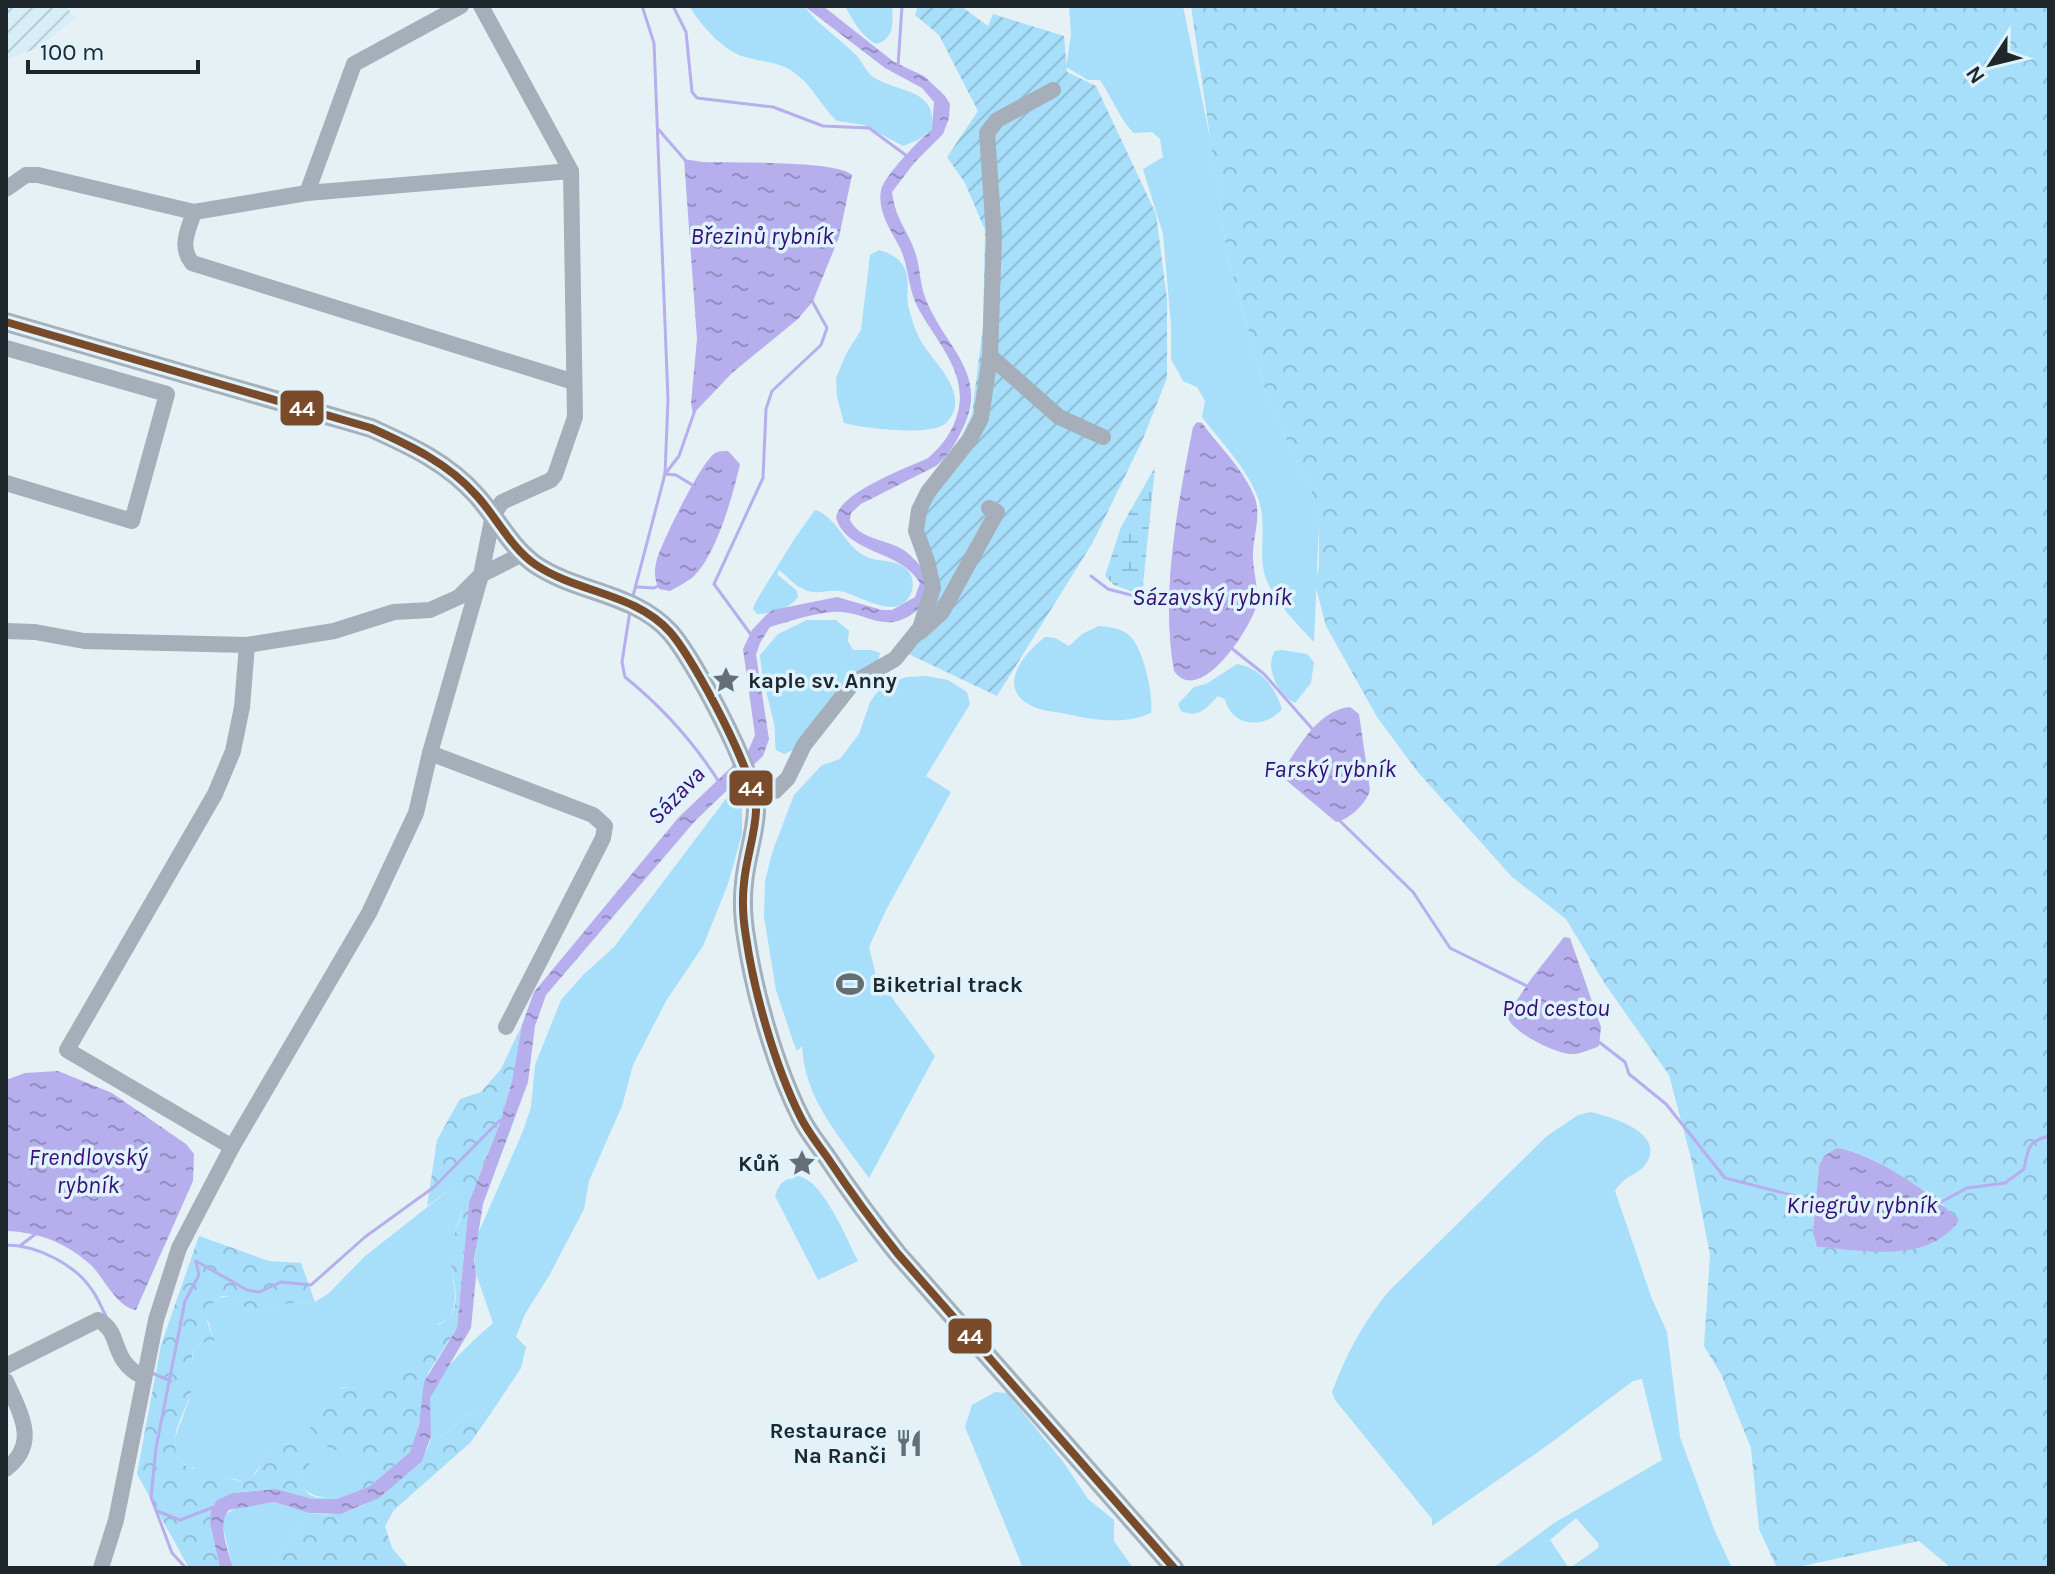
<svg xmlns="http://www.w3.org/2000/svg" width="2055" height="1574" viewBox="0 0 2055 1574" font-family="Karla,sans-serif">
	<style>
		.industrial { fill: url(#industrial-furrows) }
		.grass { fill: #a7def9 }
		.forest { fill: url(#forest-crowns); fill-rule: evenodd }
		.wetland { fill: url(#wetland-marsh) }
		.garden { fill: url(#garden-furrows) }
		.water { fill: url(#water-ripples) }
		.lines { fill: none; stroke-linecap: round; stroke-linejoin: round }
		.stream { stroke: #b7aeed; stroke-width: 3 }
		.minor { stroke: #a5aeb9; stroke-width: 16 }
		.major { stroke: #a6b0bb; stroke-width: 20 }
		.bus-1-casing { stroke: #dff3fd; stroke-width: 14 }
		.bus-1 { stroke: #7a4b2a; stroke-width: 8 }
		.labels { text-anchor: middle; stroke-width: 7; stroke-linejoin: round; paint-order: stroke }
		.poi-label { font-size: 22px; font-weight: bold; fill: #1e272c; stroke: #dff3fd; text-anchor: start }
		.water-label { font-size: 24px; font-style: italic; fill: #370d77; stroke: #dff3fd }
		.line-badge { stroke: #dff3fd; stroke-width: 3 }
		.badge-label { font-size: 22px; text-anchor: middle; font-weight: bold; fill: #fff }
	</style>
	<defs>
		<pattern id="industrial-furrows" width="10" height="10" patternUnits="userSpaceOnUse" patternTransform="scale(2)"><rect width="10" height="10" fill="#d7eef9"/><path d="M-1 1l2-2M0 10L10 0M9 11l2-2" fill="none" stroke="#b8ccd6"/></pattern>
		<pattern id="forest-crowns" width="20" height="18" patternUnits="userSpaceOnUse" patternTransform="scale(2)"><rect width="20" height="18" fill="#a7def9"/><path d="M2 6a3 3 0 1 1 6 0M12 15a3 3 0 1 1 6 0" fill="none" stroke="#8fbed6"/></pattern>
		<pattern id="wetland-marsh" width="20" height="14" patternUnits="userSpaceOnUse" patternTransform="scale(2)"><rect width="20" height="14" fill="#a7def9"/><path d="M1 5h8M5 5V1M11 12h8M15 12V8" fill="none" stroke="#8fbed6"/></pattern>
		<pattern id="garden-furrows" width="10" height="10" patternUnits="userSpaceOnUse" patternTransform="scale(2)"><rect width="10" height="10" fill="#a7def9"/><path d="M-1 1l2-2M0 10L10 0M9 11l2-2" fill="none" stroke="#8fbed6"/></pattern>
		<pattern id="water-ripples" width="26" height="14" patternUnits="userSpaceOnUse" patternTransform="scale(2)"><rect width="26" height="14" fill="#b7aeed"/><path d="M2 4q2-2 4 0t4 0M15 11q2-2 4 0t4 0" fill="none" stroke="#948ec0"/></pattern>
	</defs>
	<rect width="100%" height="100%" fill="#e6f1f6"/>
	<path class="industrial" d="M6,6h59l10,12 -35,29 -34,13z"/>
	<g class="grass">
		<path d="M689,6h115c14,19 33,30 50,47 7,6 12,19 19,24 24,16 65,11 59,52l-14,11 -15,6 -39,-21 -27,-4c-15,-13 -24,-35 -41,-47 -13,-11 -31,-12 -47,-16 -25,-5 -47,-32 -60,-52z"/>
		<path d="M845,6h47c1,16 3,33 -16,38 -16,-9 -22,-22 -31,-38z"/>
		<path d="M1069,6h114l28,137 16,112 42,148 42,87 8,33 -5,119c-17,-18 -44,-45 -50,-70 -5,-23 3,-50 -6,-74 -11,-30 -37,-56 -56,-81l3,-16 -8,-14 -14,-6 -12,-22v-34l-8,-91 -20,-65 20,-12 -3,-18 -8,-7 -18,1c-13,-12 -23,-37 -34,-53h-12l-22,-13 5,-32z"/>
		<path d="M879,250c9,2 20,8 25,17 7,13 1,28 5,42 3,11 7,24 13,34 14,22 50,53 24,80 -13,14 -84,5 -102,0l-7,-26 -1,-19 10,-24 15,-24 9,-75z"/>
		<path d="M815,510c21,6 29,34 48,45 13,8 28,3 41,12 16,11 9,39 -12,40 -18,0 -36,-13 -53,-16 -12,-2 -24,5 -36,-2 -9,-4 -16,-13 -24,-19l-2,4 20,17 1,6c-9,12 -27,17 -41,17l-4,-5 3,-8 39,-63z"/>
		<path d="M807,620h29l13,11 -1,10 5,9h19l8,3 -2,8 -82,88 -12,5 -8,-4c-2,-9 0,-17 -2,-26 -5,-24 -12,-44 -14,-69l18,-21z"/>
		<path d="M1099,626c11,1 21,2 30,9 14,12 25,60 22,78 -28,12 -56,7 -85,1 -12,-3 -26,-3 -36,-9 -34,-18 -6,-52 15,-68l10,1 14,8 13,-12z"/>
		<path d="M1282,650l25,4 7,8 -3,21 -16,20c-17,-9 -31,-35 -20,-52z"/>
		<path d="M1237,664c24,4 38,23 45,45 -17,20 -50,19 -57,-10l-7,-3c-12,12 -19,23 -37,15l-3,-7 16,-17 12,-3z"/>
		<path d="M927,676l21,4 19,12 3,12 -44,72 25,16 -65,118 -17,37 7,29 59,80 -66,122c-29,-41 -65,-80 -67,-132l-5,5 -3,-7 -18,-54 -12,-73 1,-36 8,-31 21,-55 28,-30 18,-6 19,-25 11,-32 12,-16 24,-9z"/>
		<path d="M731,792l4,1 7,8v33l-14,50 -25,62 -37,55 -33,64 -11,41 -33,75 -5,28 -35,67 -24,38 -9,23 10,10 -5,21 -32,48 -22,-2 -16,16 -14,9 -6,-3c0,-11 -4,-28 -1,-39 8,-26 43,-56 63,-74l-19,-55 3,-32 46,-105 8,-24 4,-42 26,-65 22,-25 31,-28z"/>
		<path d="M1590,1112c19,4 75,20 57,50 -7,13 -22,12 -32,29l37,108 15,33 13,105 34,92 18,39h-162l28,-20 1,-4 -23,-26 -26,22 19,28h-76l61,-45 108,-63 -20,-81 -9,2 -85,64 -116,81v-7l-97,-119 -3,-8c14,-37 31,-70 57,-101l158,-155 31,-21z"/>
		<path d="M799,1176c25,6 47,62 59,85l-40,19 -43,-84c5,-15 10,-17 24,-20z"/>
		<path d="M449,1190l12,8 2,8c-3,14 -10,28 -12,43 -3,24 11,46 -1,69l-14,7 -36,55 -10,9 -14,3 -34,-5 -25,14 51,67v8c-19,18 -45,32 -67,10l-1,-9 4,-6 -18,-28 -18,11 -16,23 -8,4 -20,-4 -7,-6 -27,-3 -8,-6 -7,-11 -1,-11 15,-40 4,-50 8,-7 13,-2 -8,-27c6,-14 13,-18 28,-18l16,17 32,-10 33,-1 14,-9 35,-36z"/>
		<path d="M995,1392l12,1 57,70 24,36 26,21v21l19,27h-110l-58,-141 7,-22z"/>
		<path d="M274,1502l35,11 -34,49v6h-42l-10,-41 1,-12 15,-8z"/>
	</g>
	<g class="forest">
		<path d="M1191,6h858v1562h-98l-32,-27 -126,27h-16l-18,-39 -8,-81 -30,-74 -17,-28 6,-91 -18,-93 -23,-87 -64,-91 -39,-65 -54,-42 -95,-106 -40,-54 -51,-91 -11,-42 4,-18v-43l-8,-33 -42,-87 -42,-148zM1837,1148c40,6 74,36 107,57l-28,43 -42,3 -57,-4 -4,-14 6,-67z"/>
		<path d="M522,1025l-10,56 -12,42 -31,79 -12,126 -29,45 -12,66 -6,13 -40,34 -33,13h-24l-37,-10 -26,2 -18,2 -19,12 -3,18 10,45h-31l-52,-94 24,-129 38,-109 70,25 32,2 14,39c-21,2 -40,-2 -58,12l-7,-1 -16,-17h-12c-20,12 -17,26 -7,45l-14,2 -8,7c-3,13 2,25 -1,38 -5,25 -31,53 -8,76 10,9 18,5 29,0 5,8 9,13 19,15 6,2 12,3 18,-1 6,-3 8,-8 11,-14 13,-22 33,-28 50,-7l-2,8 -9,12c6,38 52,15 68,-1v-8c-16,-17 -50,-16 -58,-41 -2,-7 -1,-12 2,-18 24,-41 59,-6 82,-24 17,-13 16,-38 30,-52 9,-10 24,-8 29,-21 8,-19 -4,-41 -3,-61 2,-19 16,-34 11,-53l-12,-8 -22,16 10,-66 23,-41 21,-7 20,-23z"/>
		<path d="M467,1414l22,2 -19,27 -76,67 -9,16 7,22 17,20h-134v-6l34,-49c39,6 60,-9 90,-33 14,-12 29,-24 32,-44l6,3 14,-9z"/>
	</g>
	<path class="wetland" d="M1155,467l-13,128 -28,-10 -9,-9 16,-49z"/>
	<path class="garden" d="M918,6h43l27,20 5,-12 71,22 3,36 29,14 60,128 11,85v79l-25,63 -49,101 -96,154 -97,-46 14,-26 13,-38 -15,-44 60,-128 11,-88 2,-96 -20,-47 -18,-26 31,-46 -39,-76 -24,-20z"/>
	<g class="water">
		<path d="M804,6h19l71,56 30,14 21,20 5,8 -1,14 -6,16 -28,28 -23,30c4,30 16,37 24,63 4,13 4,29 9,42 19,51 67,77 36,135 -7,14 -13,24 -25,34l-75,38 -10,9 -1,7c9,19 35,19 52,29 11,7 21,19 27,30l-8,28c-36,33 -53,2 -89,5 -20,2 -43,9 -62,15l-10,16 -4,12 13,84 -6,17 -68,65 -149,174 -11,31 -7,56 -45,122 -9,56 2,16 -5,52 -41,70 1,38 -9,25 -43,37 -38,16 -32,-1 -35,-11 -45,8c-13,14 0,42 4,58h-13l-10,-45 1,-12 5,-10 16,-8 44,-4 37,10h24l33,-13 40,-34 9,-27 5,-43 33,-54 12,-126 31,-79 12,-42 10,-56 12,-33 144,-174 70,-67 7,-16 -12,-86 9,-19 14,-15 7,-5 64,-13 45,13h10l23,-13 5,-14c-20,-34 -72,-28 -84,-65 3,-26 69,-49 92,-60 15,-13 25,-27 30,-46 10,-41 -23,-71 -41,-106 -9,-18 -8,-39 -17,-58 -9,-18 -23,-36 -19,-58 3,-14 39,-51 51,-61l2,-27 -12,-14 -37,-20z"/>
		<path d="M684,159l18,3c26,1 136,-2 150,13l-13,62 -26,64 -15,18 -66,54 -39,41 -2,-11 6,-64z"/>
		<path d="M1197,422l5,1c17,23 43,48 53,75 6,18 -1,36 -2,54 -1,18 7,38 3,55 -7,23 -56,100 -82,64 -14,-77 4,-168 19,-244z"/>
		<path d="M728,451l12,13c-7,31 -24,93 -48,114 -7,5 -15,9 -22,13l-11,-2c-5,-10 -5,-19 -2,-30 6,-19 44,-97 58,-106 4,-2 9,-2 13,-2z"/>
		<path d="M1350,707l9,7 11,76c-4,14 -20,29 -34,32l-56,-47c17,-25 37,-65 70,-68z"/>
		<path d="M1564,937l6,1 31,89 -2,19c-7,3 -17,7 -24,8 -17,2 -66,-23 -68,-39l24,-36z"/>
		<path d="M58,1071l54,22 74,51 8,10 -1,27 -57,129c-18,-2 -32,-31 -44,-44 -25,-23 -53,-34 -86,-35v-151l19,-7z"/>
		<path d="M1837,1148c37,5 95,46 122,72 -30,45 -96,30 -142,27l-4,-14 6,-67 5,-10z"/>
	</g>
	<g class="lines">
		<g class="stream">
			<path d="M673,6l13,26 6,60 5,6 76,9 50,19 46,2 38,28"/>
			<path d="M898,66l4,-60"/>
			<path d="M659,130l26,30"/>
			<path d="M665,474l14,-18 16,-46"/>
			<path d="M665,474l11,1 18,11"/>
			<path d="M1091,576l17,13 64,17"/>
			<path d="M637,587l17,1 6,-3"/>
			<path d="M633,596l32,-122 3,-74 -14,-357 -12,-37"/>
			<path d="M630,611l-8,51 3,15c37,30 68,64 94,105"/>
			<path d="M752,636l-38,-52 49,-106 3,-69 6,-18 49,-46 6,-17 -16,-29"/>
			<path d="M1230,647l34,27 51,58"/>
			<path d="M1339,820l74,72 37,56 77,38"/>
			<path d="M1599,1042l26,20 4,12 37,30 59,74 94,24"/>
			<path d="M1939,1203l28,-15 38,-5 19,-14c4,-21 4,-28 25,-33"/>
			<path d="M6,1245c30,0 69,19 86,45 6,8 10,19 15,28"/>
			<path d="M21,1245l16,-12"/>
			<path d="M152,1373l19,8"/>
			<path d="M157,1511l23,9 34,-13"/>
			<path d="M186,1568l-14,-15 -21,-56 5,-49 29,-147 14,-26 -3,-14 51,29 12,2 22,-10 30,3 54,-48 69,-50 64,-65 7,-4"/>
		</g>
		<g class="minor">
			<path d="M6,189l20,-14h12l156,37 113,-19 264,-22"/>
			<path d="M307,193l47,-129 107,-58"/>
			<path d="M194,212c-6,19 -15,34 -2,51l382,119"/>
			<path d="M6,348l161,46 -35,127 -126,-38"/>
			<path d="M990,356l69,61 44,20"/>
			<path d="M6,631l29,1 49,9 163,4 87,-14 60,-19 36,-2 29,-13 22,-22 41,-21"/>
			<path d="M920,632l22,-20 55,-100 -8,-4"/>
			<path d="M430,753l163,62 12,11 -2,12 -97,189"/>
			<path d="M755,795l20,-4 13,-13 16,-33 49,-62 42,-24 25,-31 13,-40 -6,-27 -11,-30 3,-21 9,-18 42,-53 11,-21 9,-62 4,-121 -7,-102 10,-13 56,-30"/>
			<path d="M232,1147l-165,-97 148,-256 18,-43 9,-44 5,-62"/>
			<path d="M6,1366l92,-46c25,12 10,39 45,57"/>
			<path d="M6,1381c14,32 34,62 0,88"/>
			<path d="M101,1568l15,-48 40,-200 23,-72 53,-101 137,-234 47,-100 14,-60 51,-178 12,-60 9,-13 49,-22 4,-5 20,-58 -4,-246 -90,-165"/>
		</g>
		<path class="major" d="M6,322l365,106c40,18 77,35 106,68 20,22 34,52 59,69 42,28 99,28 134,67 24,27 87,145 86,179 -1,24 -10,48 -12,72 -2,17 -1,36 2,54 8,55 29,129 54,179 7,15 18,28 27,41 22,33 46,66 71,97l276,314"/>
		<g class="bus-1-casing">
			<path id="bus-1" d="M6,322l365,106c40,18 77,35 106,68 20,22 34,52 59,69 42,28 99,28 134,67 24,27 87,145 86,179 -1,24 -10,48 -12,72 -2,17 -1,36 2,54 8,55 29,129 54,179 7,15 18,28 27,41 22,33 46,66 71,97l276,314"/>
		</g>
		<use href="#bus-1" class="bus-1"/>
	</g>
	<defs>
		<g id="sight-bare" transform="scale(2.16)"><path d="M0-6L1.8-2.2L6-1.7L2.9 1.2L3.7 5.4L0 3.3L-3.7 5.4L-2.9 1.2L-6-1.7L-1.8-2.2Z" fill="#646e73" stroke="#dff3fd" stroke-width="2.5" paint-order="stroke"/></g>
		<g id="stadium-bare" transform="scale(2.16)"><path d="M0-5a6.5 5 0 1 0 0 10a6.5 5 0 1 0 0-10ZM-3.5-1.8h7v3.6h-7Z" fill="#646e73" stroke="#dff3fd" stroke-width="2.5" paint-order="stroke"/></g>
		<g id="restaurant-bare" transform="scale(2.16)"><path d="M-5-6h1v4h1v-4h1v4h1v-4h1v5L-1.5 .5V6h-2V.5L-5-1ZM5-6V6H3V1.5H1.5Q1.5-4 5-6Z" fill="#646e73" stroke="#dff3fd" stroke-width="2.5" paint-order="stroke"/></g>
	</defs>
	<g fill-rule="evenodd">
		<use href="#sight-bare" x="726" y="680"/>
		<use href="#stadium-bare" x="850" y="984"/>
		<use href="#sight-bare" x="802" y="1163"/>
		<use href="#restaurant-bare" x="909" y="1443"/>
	</g>
	<g class="labels">
		<g class="poi-label">
			<text x="748" y="688">kaple sv. Anny</text>
			<text x="872" y="992">Biketrial track</text>
			<text x="780" y="1171" text-anchor="end">Kůň</text>
			<text x="887" y="1438" text-anchor="end">Restaurace<tspan x="887" dy="25">Na Ranči</tspan></text>
		</g>
		<g class="water-label">
			<text x="762" y="244">Březinů rybník</text>
			<text x="1212" y="605">Sázavský rybník</text>
			<text x="1330" y="777">Farský rybník</text>
			<text transform="translate(676 795) rotate(-46)" y="8">Sázava</text>
			<text x="1556" y="1016">Pod cestou</text>
			<text x="88" y="1165">Frendlovský<tspan x="88" dy="28">rybník</tspan></text>
			<text x="1862" y="1213">Kriegrův rybník</text>
		</g>
	</g>
	<g class="line-badge">
		<rect x="279" y="389" width="46" height="38" rx="8" fill="#7a4b2a"/>
		<rect x="728" y="769" width="46" height="38" rx="8" fill="#7a4b2a"/>
		<rect x="947" y="1317" width="46" height="38" rx="8" fill="#7a4b2a"/>
	</g>
	<g class="badge-label">
		<text x="302" y="416">44</text>
		<text x="751" y="796">44</text>
		<text x="970" y="1344">44</text>
	</g>
	<rect width="2055" height="1574" fill="none" stroke="#1e272c" stroke-width="16"/>
	<g transform="translate(1991 64) rotate(235)" stroke="#dff3fd" stroke-width="6" paint-order="stroke">
	<path d="M0-6L14 30L0 20L-14 30Z" fill="#1e272c"/>
	<text y="-12" font-size="22" font-weight="bold" text-anchor="middle" fill="#1e272c">N</text>
	</g>
	<path d="M28 60v12h170v-12" fill="none" stroke="#1e272c" stroke-width="4"/>
	<text x="40" y="60" font-size="24" fill="#1e272c" stroke="#dff3fd" stroke-width="6" paint-order="stroke">100 m</text>
</svg>
